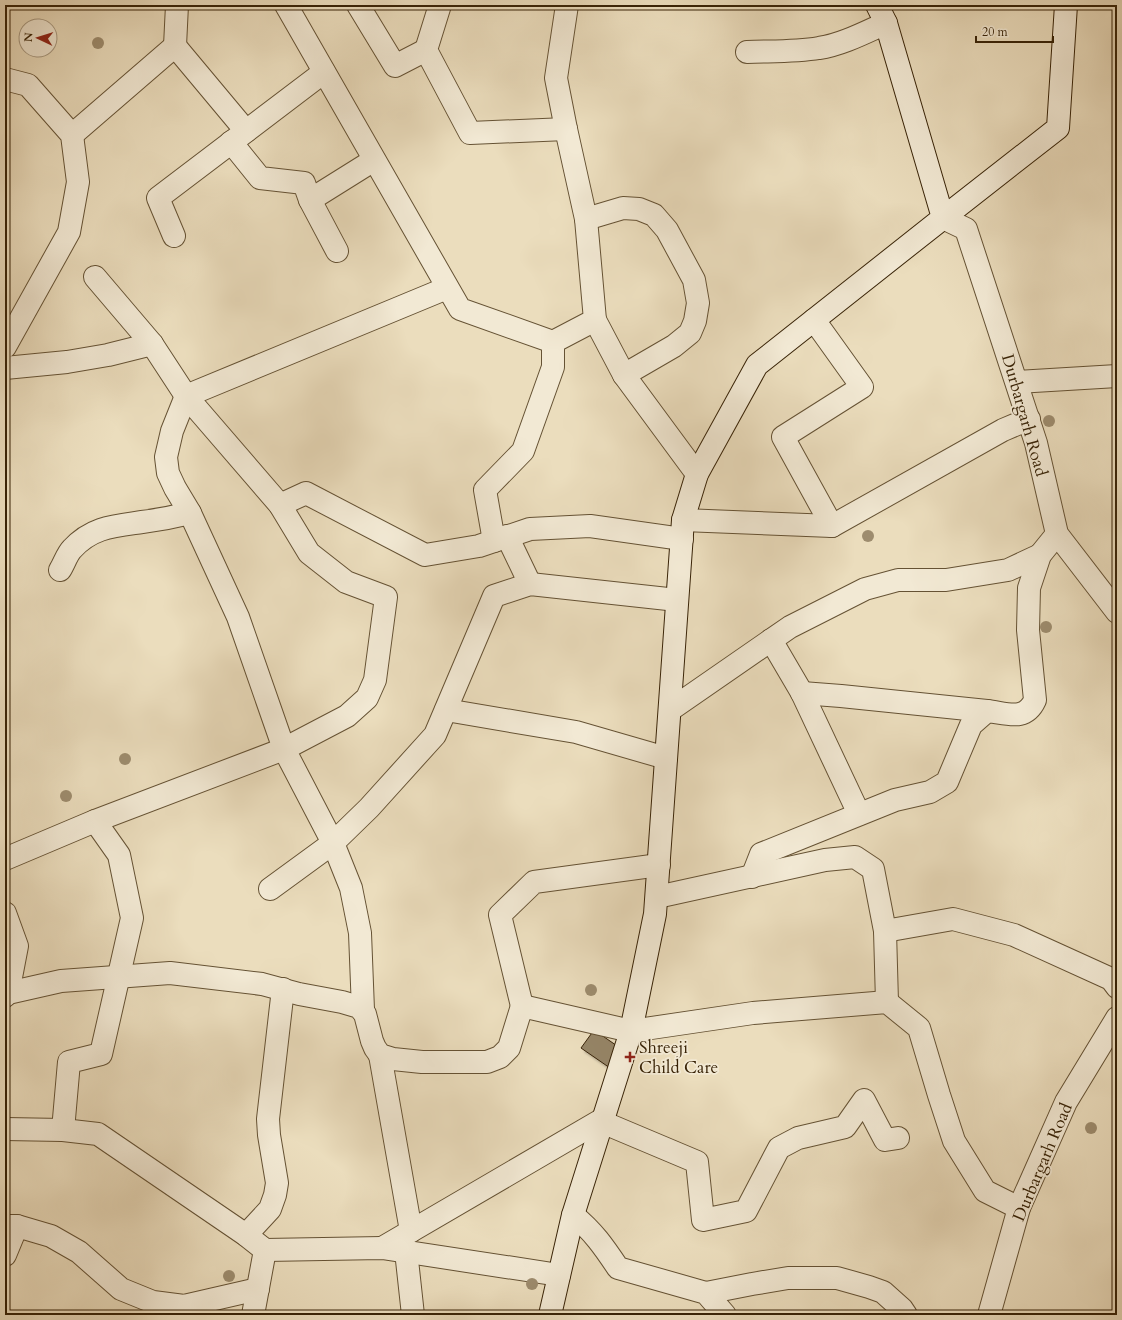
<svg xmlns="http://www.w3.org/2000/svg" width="1122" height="1320" viewBox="0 0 1122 1320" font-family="Cardo,serif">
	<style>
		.building { fill: #958466; stroke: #382307; filter: url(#shadow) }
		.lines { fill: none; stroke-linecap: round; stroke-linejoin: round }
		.street-casing { stroke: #655234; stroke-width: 24 }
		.secondary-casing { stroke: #382307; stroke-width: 24 }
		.street { stroke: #f2e9d4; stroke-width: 22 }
		.secondary { stroke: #f2e9d4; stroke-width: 22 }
		.tree { fill: #9d8c6e }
		.poi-dot { fill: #8f2418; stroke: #f2e9d4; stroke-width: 1.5 }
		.labels { text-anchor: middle; stroke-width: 3.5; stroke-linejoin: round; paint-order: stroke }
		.street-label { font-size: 17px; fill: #382307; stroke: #f2e9d4 }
		.poi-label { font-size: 17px; fill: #382307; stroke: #f2e9d4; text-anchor: start }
	</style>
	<defs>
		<filter id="shadow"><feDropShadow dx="3.5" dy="3.5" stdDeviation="1" flood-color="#0004"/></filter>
	</defs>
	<rect width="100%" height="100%" fill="#ebddbd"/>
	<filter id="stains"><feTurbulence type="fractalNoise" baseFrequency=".005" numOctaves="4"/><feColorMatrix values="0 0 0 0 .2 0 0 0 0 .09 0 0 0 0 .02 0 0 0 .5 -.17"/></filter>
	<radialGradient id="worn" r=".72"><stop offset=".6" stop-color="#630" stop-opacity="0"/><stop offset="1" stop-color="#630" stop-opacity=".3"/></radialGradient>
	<path class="building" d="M594,1030l29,20 -13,18 -29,-20z"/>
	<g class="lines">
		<g class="street-casing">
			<g id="street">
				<path d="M286,5l174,304 93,33"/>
				<path d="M358,5l37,61 31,-16"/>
				<path d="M440,5l-14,45 44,83 96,-4"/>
				<path d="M175,46l2,-41"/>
				<path d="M747,52c24,-1 48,0 72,-4 22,-3 47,-16 67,-25"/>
				<path d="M5,79l23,6 44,50 6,47 -9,50 -64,115"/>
				<path d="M72,135l103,-89 71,85"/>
				<path d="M231,142l29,36 44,5 6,17 27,51"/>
				<path d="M310,200l64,-40"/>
				<path d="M943,218l23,11 70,214 21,91 60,78"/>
				<path d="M586,219l37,-11 16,1 15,6 13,15 27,50 4,23 -3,18 -5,12 -16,13 -50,29"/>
				<path d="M174,236l-16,-38 166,-126"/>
				<path d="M595,320l29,55 73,99"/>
				<path d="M814,320l48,67 -79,50 49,89"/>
				<path d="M5,368l62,-6 41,-7 44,-11"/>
				<path d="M1017,382l100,-6"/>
				<path d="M280,505l26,-12 119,62 54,-9 51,-17 60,-3 92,13"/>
				<path d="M683,520l149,6 171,-96 26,-11"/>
				<path d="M507,536l23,48"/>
				<path d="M494,541l-9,-51 38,-39 30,-84v-25l42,-22 -9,-101 -20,-90 -10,-51 11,-73"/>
				<path d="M60,570c4,-6 7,-16 12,-21 20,-22 42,-23 70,-27 16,-2 32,-5 48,-9"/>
				<path d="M771,640l31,53 57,121"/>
				<path d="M802,693l39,3 146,15"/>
				<path d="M446,710l130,22 90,26"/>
				<path d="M670,710l120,-83 75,-38 33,-9h48l62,-10 32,-15"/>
				<path d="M5,859l90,-38 189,-72 63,-33 20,-18 8,-18 11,-83 -40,-15 -37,-29 -29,-48 -94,-109 -34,-52 -57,-67"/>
				<path d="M752,877l9,-23 134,-54 35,-8 17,-10 24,-57 16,-14c20,2 38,11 48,-11l-7,-70 1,-42 11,-33 17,-21"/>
				<path d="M270,889l63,-46 36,-35 66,-73 59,-139 36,-12 147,16"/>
				<path d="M657,897l168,-37 30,-3 18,12 12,62 2,71"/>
				<path d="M5,913l12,33 -9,47 -3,3"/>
				<path d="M885,931l68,-12 61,16 97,44 6,8"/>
				<path d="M8,993l53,-12 109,-8 92,11 37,10 43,8 17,5 6,7 7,27 3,7 5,7 13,4 29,3h65l13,-5 9,-9 13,-42 109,25 122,-18 134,-11 32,26 20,67 15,46 31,50 34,17"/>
				<path d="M522,1006l-22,-91 34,-33 125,-17"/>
				<path d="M363,1010l-3,-77 -9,-45 -18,-45 -49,-94 -46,-132 -48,-104 -15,-25 -7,-15 -2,-16 6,-26 14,-35 261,-108"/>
				<path d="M380,1055l31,176"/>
				<path d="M602,1122l95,40 6,58 43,-9 33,-63 19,-10 47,-11 19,-27 21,40 13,-2"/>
				<path d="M5,1129l58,1 35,4 148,101 19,15 117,-2 177,27"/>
				<path d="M63,1130l6,-68 32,-8 31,-136 -13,-63 -24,-34"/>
				<path d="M573,1215c20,16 31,32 45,53l88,25 19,22"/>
				<path d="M5,1226h12l34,10 28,16 42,37 32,13 31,4 74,-17"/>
				<path d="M246,1235l24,-26 5,-14 2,-12 -8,-48 -1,-16 15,-130"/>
				<path d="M382,1248l221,-129"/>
				<path d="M406,1251l7,64"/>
				<path d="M5,1255l12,-29"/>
				<path d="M706,1293l46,-9 36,-6h49l32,9 14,5 19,17 4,6"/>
				<path d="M253,1315l12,-65"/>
				<path d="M989,1315l30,-107 47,-106 51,-84"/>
			</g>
		</g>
		<g class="secondary-casing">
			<g id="secondary">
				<path d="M943,218l115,-90 8,-123"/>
				<path d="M550,1315l23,-100 58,-184 24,-117 28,-394 14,-46 60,-109 186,-147 -57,-195 -9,-18"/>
			</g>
		</g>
		<use href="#street" class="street"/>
		<use href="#secondary" class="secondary"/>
	</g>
	<g class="tree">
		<circle cx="98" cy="43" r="6"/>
		<circle cx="1049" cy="421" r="6"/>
		<circle cx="868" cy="536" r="6"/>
		<circle cx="1046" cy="627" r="6"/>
		<circle cx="125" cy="759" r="6"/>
		<circle cx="66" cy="796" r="6"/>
		<circle cx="591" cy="990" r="6"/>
		<circle cx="1091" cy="1128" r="6"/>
		<circle cx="229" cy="1276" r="6"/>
		<circle cx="532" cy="1284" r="6"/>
	</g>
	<path class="poi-dot" d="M628 1051h4v4h4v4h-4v4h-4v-4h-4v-4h4z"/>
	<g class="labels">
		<g class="street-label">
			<text transform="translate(1025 415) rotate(74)" y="6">Durbargarh Road</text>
			<text transform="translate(1042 1162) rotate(-67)" y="6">Durbargarh Road</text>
		</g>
		<g class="poi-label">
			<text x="639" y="1053">Shreeji<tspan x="639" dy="20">Child Care</tspan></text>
		</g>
	</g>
	<rect width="1122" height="1320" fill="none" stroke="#ebddbd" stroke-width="20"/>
	<rect x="6" y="6" width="1110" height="1308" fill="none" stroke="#382307" stroke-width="2"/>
	<rect x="10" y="10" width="1102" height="1300" fill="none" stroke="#382307"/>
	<g transform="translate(38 38) rotate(274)"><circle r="19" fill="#f2e9d4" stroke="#a89a82"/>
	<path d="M0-3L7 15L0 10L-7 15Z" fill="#8f2418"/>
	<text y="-6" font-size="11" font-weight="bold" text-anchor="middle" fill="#382307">N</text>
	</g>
	<path d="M976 36v6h77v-6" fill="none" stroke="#382307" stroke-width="2"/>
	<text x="982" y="36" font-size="12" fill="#382307" stroke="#f2e9d4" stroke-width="3" paint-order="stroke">20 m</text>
	<rect width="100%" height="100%" filter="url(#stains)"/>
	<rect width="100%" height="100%" fill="url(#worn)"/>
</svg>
